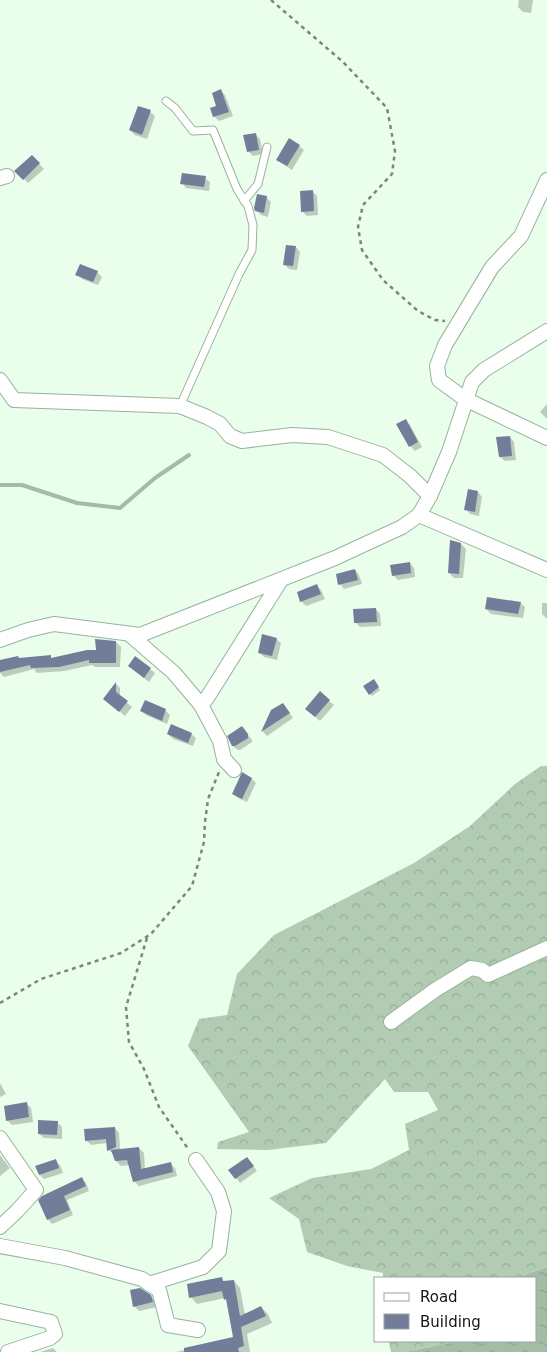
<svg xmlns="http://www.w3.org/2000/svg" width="547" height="1352" viewBox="0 0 547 1352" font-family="'DejaVu Sans',sans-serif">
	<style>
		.forest { fill: url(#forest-crowns) }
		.water { fill: url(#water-ripples) }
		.shadow { fill: #0003 }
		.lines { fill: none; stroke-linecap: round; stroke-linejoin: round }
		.stream { stroke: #a3bda5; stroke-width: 4 }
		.building { fill: #727d99 }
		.service-casing { stroke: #9ab19c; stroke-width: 9 }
		.minor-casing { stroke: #9ab19c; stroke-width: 16 }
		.path { stroke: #7a887b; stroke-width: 2.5; stroke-dasharray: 4 4; stroke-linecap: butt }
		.service { stroke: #fff; stroke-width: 7 }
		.minor { stroke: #fff; stroke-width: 14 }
	</style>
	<defs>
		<pattern id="forest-crowns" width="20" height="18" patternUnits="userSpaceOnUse" patternTransform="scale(1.25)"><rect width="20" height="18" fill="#b1ccb3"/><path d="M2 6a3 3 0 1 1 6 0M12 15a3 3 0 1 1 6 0" fill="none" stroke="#97ae99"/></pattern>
		<pattern id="water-ripples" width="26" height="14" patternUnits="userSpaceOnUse" patternTransform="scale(1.25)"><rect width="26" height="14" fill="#a3bda5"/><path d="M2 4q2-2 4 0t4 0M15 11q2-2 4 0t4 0" fill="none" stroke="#8ba28d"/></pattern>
	</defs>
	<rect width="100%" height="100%" fill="#eafeec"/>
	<g class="forest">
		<path d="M541,766h6v501l-31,11h-133v-5l-36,-7 -40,-14 -8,-33 -30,-21 43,-20 59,-9 38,-19 -4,-26 33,-14 -10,-18h-34l-9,-13 -59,64 -58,7 -51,-1 1,-7 31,-10 -61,-86 11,-27 28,-4 10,-41 37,-39 140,-72 56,-37 45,-42z"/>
		<path d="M389,1341h70l-54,11h-14z"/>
	</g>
	<path class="water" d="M547,1267v85h-142l54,-11h77v-63h-20z"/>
	<g class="shadow">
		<path d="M519,0h14l-2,13 -8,-1 -5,-5z"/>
		<path d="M221,91l4,4 8,21 -14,5 -5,-5z"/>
		<path d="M150,112l5,4 -8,23 -12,-4 -5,-5z"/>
		<path d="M255,134l5,5 3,15 -10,2 -5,-5z"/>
		<path d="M299,146l5,4 -12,20 -15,-10z"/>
		<path d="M32,156l12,13 -16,14 -12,-12z"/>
		<path d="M205,178l5,4 -1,9 -23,-3 -4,-5z"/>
		<path d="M313,192l4,4 1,19 -11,1 -5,-5z"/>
		<path d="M266,197l5,5 -3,15 -7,-2 -5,-5z"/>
		<path d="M296,247l4,5 -3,18 -8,-1 -5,-5z"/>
		<path d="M97,272l5,5 -4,8 -16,-6 -5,-5z"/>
		<path d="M547,404v15l-7,-7z"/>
		<path d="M405,421l5,4 12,22 -7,4 -5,-5z"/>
		<path d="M510,437l4,5 2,18 -11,1 -5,-4z"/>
		<path d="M478,492l4,5 -3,19 -9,-2 -4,-5z"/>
		<path d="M461,544l5,5 -3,29h-9l-5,-5z"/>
		<path d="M410,563l4,5 1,9 -17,3 -5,-5z"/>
		<path d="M355,570l4,5 3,9 -18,5 -4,-5z"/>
		<path d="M317,586l4,4 4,9 -19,7 -5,-5z"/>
		<path d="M520,603l5,4 -2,11 -32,-4 -5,-5z"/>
		<path d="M542,603h5v16l-5,-5z"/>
		<path d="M376,609l4,5 1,12 -21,1 -5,-5z"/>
		<path d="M276,639l5,4 -4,17 -13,-3 -5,-5z"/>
		<path d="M116,642l5,5 -1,20h-25l-3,-2 -28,6 -27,2 -3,-4 -30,8 -4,-4v-12l50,-4 2,2 45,-8z"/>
		<path d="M129,666l21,3 5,4 -6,9z"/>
		<path d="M375,682l5,8 -8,6 -2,-2z"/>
		<path d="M116,684l4,4v9l12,10 -7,9 -20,-17z"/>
		<path d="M329,701l5,4 -14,16 -9,-8z"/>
		<path d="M283,704l10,14 -26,18 -4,-4 9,-21z"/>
		<path d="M165,710l5,5 -3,9 -21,-9 -4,-4z"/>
		<path d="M246,732l6,8v2l-12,8h-2l-5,-4z"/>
		<path d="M168,734h23l5,4 -3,8 -20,-7z"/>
		<path d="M251,778l5,5 -9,19 -9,-4 -5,-4z"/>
		<path d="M0,1083l6,11 -6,3z"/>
		<path d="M26,1103l5,5 2,14 -21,3 -4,-4 -3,-14z"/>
		<path d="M57,1122l5,5v12l-18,-1 -5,-4z"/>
		<path d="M115,1128l4,5 1,17 19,-2 5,5 1,17 25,-7 5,5 2,8 -38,10 -5,-5 -4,-16 -9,1 -5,-5 -2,-7 -6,-4 -1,-7 -16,2 -5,-5z"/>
		<path d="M0,1155l10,13 -10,8z"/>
		<path d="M55,1160l5,5 3,8 -19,6 -4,-4z"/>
		<path d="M251,1163l6,8 -17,12 -10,-13z"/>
		<path d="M82,1179l4,4 3,8 -22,9 6,15 -21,9 -4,-5 -8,-18z"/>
		<path d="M221,1279l4,3 9,-1 6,7 5,27 16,-8 7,7 4,9 -25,11 3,18h-74l58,-14 -6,-36 -3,-4 -28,6 -6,-7z"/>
		<path d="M151,1296l5,6 1,5 -18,4 -5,-5z"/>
		<path d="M53,1348l4,4h-17z"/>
	</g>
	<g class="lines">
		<path class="stream" d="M0,485h22l55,18 43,5 35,-30 34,-23"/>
	</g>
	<g class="building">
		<path d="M221,89l8,23 -16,5 -3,-9 6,-2 -4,-13z"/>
		<path d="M138,106l13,4 -9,25 -13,-5z"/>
		<path d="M256,133l3,17 -12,2 -4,-17z"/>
		<path d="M289,138l11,7 -13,21 -11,-6z"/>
		<path d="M32,155l8,8 -17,17 -9,-9z"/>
		<path d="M182,173l24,3 -2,11 -24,-3z"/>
		<path d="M313,190l1,21 -13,1 -1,-21z"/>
		<path d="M257,194l10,2 -3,17 -9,-2 -1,-3z"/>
		<path d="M286,245l10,1 -3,20 -10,-1z"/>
		<path d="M80,264l18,7 -5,11 -18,-7z"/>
		<path d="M406,419l12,23 -9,5 -13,-23z"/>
		<path d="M510,436l2,20 -13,1 -3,-20z"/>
		<path d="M468,489l10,2 -3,21 -11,-2z"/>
		<path d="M450,540l11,3 -2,31 -11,-1z"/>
		<path d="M410,562l1,11 -19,3 -2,-11z"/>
		<path d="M355,569l3,11 -20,5 -2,-11z"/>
		<path d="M317,584l4,10 -21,8 -3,-10z"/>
		<path d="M487,597l34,5 -3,12 -33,-5z"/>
		<path d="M376,608l1,14 -23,1 -1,-14z"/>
		<path d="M262,634l15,4 -5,18 -14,-3z"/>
		<path d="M95,639l21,2v22h-27v-3l-30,7 -28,1 -1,-3 -30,7v-12l18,-4 1,2 32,-3v3l36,-8h9z"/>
		<path d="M135,656l16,12 -7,10 -16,-12z"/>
		<path d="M374,679l5,8 -10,8 -6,-9z"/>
		<path d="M116,682v10l12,9 -9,11 -16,-13z"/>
		<path d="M320,691l10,9 -15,17 -10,-8z"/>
		<path d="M145,700l21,9 -4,12 -22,-10z"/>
		<path d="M283,703l7,10 -29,19 10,-22z"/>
		<path d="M171,724l21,9 -4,10 -21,-9z"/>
		<path d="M242,726l6,8v4l-13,8h-3l-5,-10z"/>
		<path d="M242,772l10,6 -10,21 -10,-5z"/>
		<path d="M27,1102l2,15 -23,4 -2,-15z"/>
		<path d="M38,1120l20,1 -1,14 -19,-1z"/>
		<path d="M115,1127l1,20 -9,4 -1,-12 -21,2 -1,-12z"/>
		<path d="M139,1147l2,22 30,-7 2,10 -40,10 -6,-22 -12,1 -4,-11z"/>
		<path d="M247,1157l7,9 -19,13 -7,-9z"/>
		<path d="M56,1159l3,9 -20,7 -4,-9z"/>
		<path d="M82,1177l4,9 -22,10 6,14 -23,10 -9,-20 4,-4z"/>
		<path d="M222,1277l1,4 11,-1 6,36 21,-10 5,10 -25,11 3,19 -6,2 1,4h-55v-4l49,-11 -7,-38 -2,1 -2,-9 -33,7 -2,-14z"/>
		<path d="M140,1288l11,7 2,7 -20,5 -3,-17z"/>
	</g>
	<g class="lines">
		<g class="service-casing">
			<g id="service">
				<path d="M166,101l9,7 18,23 20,-1 24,59 11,17 5,19 -1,25 -13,24 -59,132"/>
				<path d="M244,201l14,-17 9,-37"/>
			</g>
		</g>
		<g class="minor-casing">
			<g id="minor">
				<path d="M0,178l7,-2"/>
				<path d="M547,180l-26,56 -29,31 -47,78 -8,21 2,14 26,19 82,39"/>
				<path d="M0,380l14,20 166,6 27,11 13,7 10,12 12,5 50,-6 36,2 55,18 27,21 20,20"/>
				<path d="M419,515l128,55"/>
				<path d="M129,634l45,39 27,32 19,36 4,18 10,11"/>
				<path d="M0,640l28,-10 26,-6 86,11 195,-77 67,-31 17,-12 11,-19 19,-44 23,-70 12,-12 63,-39"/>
				<path d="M201,705l6,-7 74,-118"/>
				<path d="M391,1022l44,-32 36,-22 11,2 6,5 59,-27"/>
				<path d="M0,1138l36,52 -19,21 -17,16"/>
				<path d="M0,1246l65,12 77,21 17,11 9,35 30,5"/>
				<path d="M149,1284l54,-17 16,-16 5,-40 -6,-19 -22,-32"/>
				<path d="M0,1311l51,11 4,12 -5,4 -42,14"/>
			</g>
		</g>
		<g class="path">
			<path d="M271,0l72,62 44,46 8,43 -3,23 -29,31 -5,22 4,23 21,30 35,31 17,9 10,1"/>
			<path d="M147,938l-21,69 3,35 15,27 15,38 30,43"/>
			<path d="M0,1003l41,-24 80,-26 30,-19 41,-48 12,-44 1,-20 3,-23 11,-27"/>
		</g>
		<use href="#service" class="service"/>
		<use href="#minor" class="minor"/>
	</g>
	<rect x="374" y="1277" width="162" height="65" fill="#ffffff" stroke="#9fa3a0"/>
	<rect x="384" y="1293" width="25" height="8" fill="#ffffff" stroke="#9fa3a0"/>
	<text x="420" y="1302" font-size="15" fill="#101811">Road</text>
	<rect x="384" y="1314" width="25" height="15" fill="#727d99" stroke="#9fa3a0"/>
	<text x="420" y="1327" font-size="15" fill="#101811">Building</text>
</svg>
